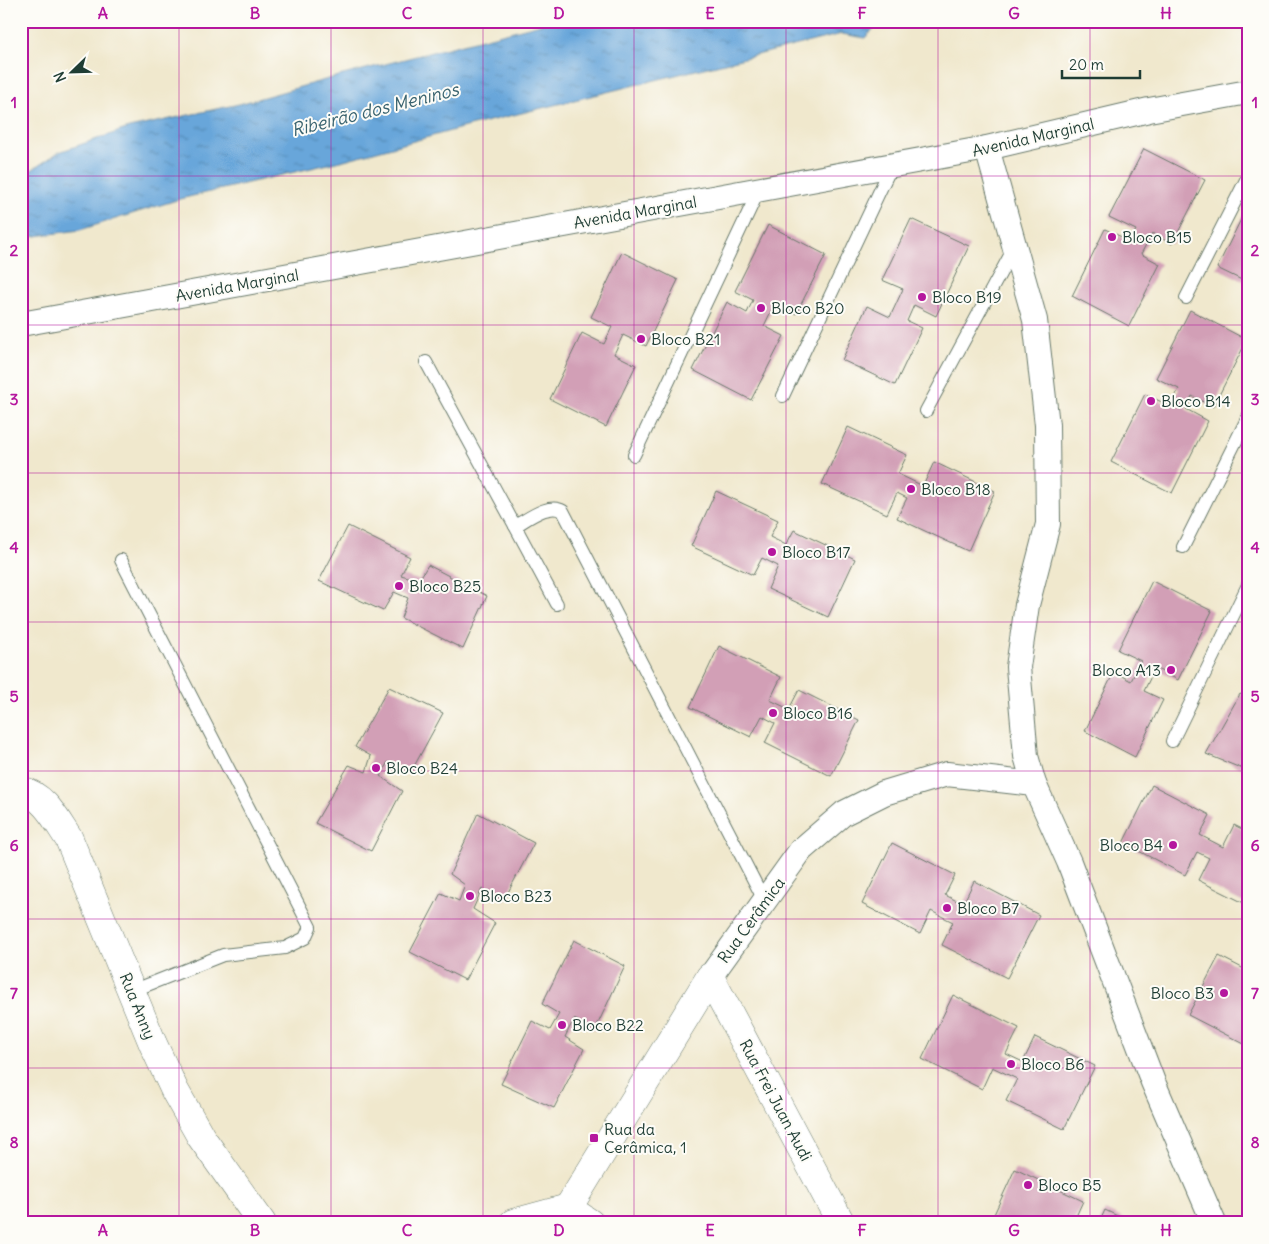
<svg xmlns="http://www.w3.org/2000/svg" width="1269" height="1244" viewBox="0 0 1269 1244" font-family="Delius,sans-serif">
	<style>
		.water { fill: url(#water-ripples); stroke: #437287 }
		.building { fill: #d29fb6 }
		.lines { fill: none; stroke-linecap: round; stroke-linejoin: round }
		.lane-casing { stroke: #68796a; stroke-width: 14 }
		.street-casing { stroke: #68796a; stroke-width: 26 }
		.secondary-casing { stroke: #68796a; stroke-width: 29 }
		.lane { stroke: #fff; stroke-width: 12 }
		.street { stroke: #fff; stroke-width: 24 }
		.secondary { stroke: #fff; stroke-width: 28 }
		.grid { fill: none; stroke: #b5179e; stroke-width: 1; stroke-opacity: 0.55 }
		.poi-dot { fill: #b5179e; stroke: #fdfcf7; stroke-width: 2 }
		.labels { text-anchor: middle; stroke-width: 4; stroke-linejoin: round; paint-order: stroke }
		.street-label { font-size: 16px; fill: #1f3d34; stroke: #fdfcf7 }
		.poi-label { font-size: 16px; fill: #1f3d34; stroke: #fdfcf7; text-anchor: start }
		.water-label { font-size: 18px; font-style: italic; fill: #38626e; stroke: #fdfcf7 }
		.neatline { fill: none; stroke: #b5179e; stroke-width: 2 }
		.grid-label { font-size: 16px; text-anchor: middle; font-weight: bold; fill: #b5179e }
	</style>
	<defs>
		<pattern id="water-ripples" width="26" height="14" patternUnits="userSpaceOnUse" patternTransform="scale(1.25)"><rect width="26" height="14" fill="#67a6da"/><path d="M2 4q2-2 4 0t4 0M15 11q2-2 4 0t4 0" fill="none" stroke="#5488b2"/></pattern>
	</defs>
	<rect width="100%" height="100%" fill="#fdfcf7"/>
	<filter id="ink" filterUnits="userSpaceOnUse"><feTurbulence type="fractalNoise" baseFrequency=".02" numOctaves="2"/><feDisplacementMap in="SourceGraphic" scale="10" xChannelSelector="R" yChannelSelector="G"/><feConvolveMatrix kernelMatrix="1 2 1 2 8 2 1 2 1" color-interpolation-filters="sRGB"/></filter>
	<filter id="wash" filterUnits="userSpaceOnUse"><feTurbulence type="fractalNoise" baseFrequency=".0096" numOctaves="4" result="noise"/><feDisplacementMap in="SourceGraphic" scale="20" xChannelSelector="R" yChannelSelector="G"/><feGaussianBlur stdDeviation="1.12" result="paint"/><feColorMatrix in="noise" values="0 0 0 0 0 0 0 0 0 0 0 0 0 0 0 0 0 1.4 0 .05"/><feComposite in="paint" operator="in"/></filter>
	<g filter="url(#wash)">
		<rect width="100%" height="100%" fill="#f0e8cd"/>
		<path class="water" d="M552,21h344l-20,5 -11,12 -23,-4 -373,92 -132,36 -157,37 -100,31 -59,8v-61l38,-25 70,-24 110,-24 100,-28z"/>
		<g id="blocks">
			<g class="building">
				<path d="M1144,149l61,31 -33,64 -20,-11 -11,21 19,10 -31,62 -57,-30 33,-67 25,12 6,-11 -27,-13z"/>
				<path d="M1248,205v78l-31,-15z"/>
				<path d="M911,219l58,27 -33,70 -22,-11 -7,16 15,7 -27,57 -53,-25 25,-54 23,11 13,-28 -21,-9z"/>
				<path d="M768,225l58,30 -30,59 -21,-11 -11,23 20,10 -33,64 -58,-30 34,-68 20,11 6,-13 -18,-9z"/>
				<path d="M622,252l56,28 -32,66 -23,-11 -9,19 22,11 -30,62 -56,-28 32,-66 22,11 8,-17 -21,-10z"/>
				<path d="M1190,310l57,30 -34,67 -21,-11 -6,13 22,12 -36,72 -61,-31 34,-68 25,12 9,-17 -23,-11z"/>
				<path d="M848,427l59,28 -9,19 25,12 11,-24 61,29 -27,60 -71,-33 10,-20 -10,-5 -10,21 -65,-30z"/>
				<path d="M716,491l62,29 -8,17 16,8 8,-15 61,29 -27,58 -60,-28 10,-23 -16,-8 -9,17 -62,-29z"/>
				<path d="M348,526l62,31 -9,18 18,5 9,-15 59,31 -24,53 -62,-31 7,-20 -14,-6 -11,19 -64,-30z"/>
				<path d="M1152,581l60,30 -34,69 -23,-12 -11,23 19,9 -28,57 -50,-26 29,-59 17,9 10,-20 -23,-11z"/>
				<path d="M719,646l62,31 -11,23 19,9 10,-19 60,30 -28,56 -66,-33 10,-20 -13,-7 -11,21 -61,-30z"/>
				<path d="M389,687l54,26 -32,59 -23,-10 -8,14 22,15 -31,60 -56,-28 34,-58 17,7 5,-16 -16,-9z"/>
				<path d="M1240,694l8,3v74l-42,-17z"/>
				<path d="M1152,785l58,30 -10,20 23,12 11,-22 14,7v73l-50,-25 11,-22 -12,-6 -12,23 -62,-32z"/>
				<path d="M478,813l56,30 -30,57 -22,-11 -9,20 22,14 -30,57 -55,-28 31,-59 18,8 6,-16 -15,-11z"/>
				<path d="M892,843l63,32 -10,20 18,9 11,-23 65,34 -32,63 -65,-33 11,-23 -22,-11 -11,23 -58,-30z"/>
				<path d="M574,940l51,26 -30,64 -21,-11 -9,18 19,12 -30,59 -53,-24 31,-63 18,9 9,-16 -17,-10z"/>
				<path d="M1219,956l29,15v75l-60,-31z"/>
				<path d="M953,995l66,33 -13,26 17,8 12,-25 60,29 -31,63 -58,-28 11,-22 -25,-12 -10,22 -60,-30z"/>
				<path d="M1015,1169l68,32 -10,22h-83z"/>
				<path d="M1105,1210l27,13h-33z"/>
			</g>
		</g>
	</g>
	<g filter="url(#ink)">
		<use href="#blocks" fill-opacity="0" stroke="#68796a" stroke-width="1"/>
		<g class="lines">
			<g class="lane-casing">
				<g id="lane">
					<path d="M1186,298l62,-122"/>
					<path d="M426,362l89,164c13,-7 34,-24 48,-15l201,389"/>
					<path d="M783,396l109,-231"/>
					<path d="M926,411l88,-163"/>
					<path d="M634,455l125,-265"/>
					<path d="M515,526l42,78"/>
					<path d="M1183,547l65,-130"/>
					<path d="M121,560l189,367 -5,11 -20,10 -62,7 -91,36"/>
					<path d="M1172,741l76,-156"/>
				</g>
			</g>
			<g class="street-casing">
				<g id="street">
					<path d="M987,148l48,172 12,105 1,99 -21,81 -9,62 8,89 8,28 35,78 84,220 61,141"/>
					<path d="M21,324l966,-176 162,-38 99,-18"/>
					<path d="M710,977l91,-127 43,-37 40,-20 63,-19 87,10"/>
				</g>
			</g>
			<g class="secondary-casing">
				<g id="secondary">
					<path d="M21,790c24,6 35,30 48,49l84,205 22,47 26,46 61,86"/>
					<path d="M710,977l131,246"/>
					<path d="M568,1208l142,-231"/>
					<path d="M568,1208l22,15"/>
					<path d="M513,1223l55,-15"/>
				</g>
			</g>
			<use href="#lane" class="lane"/>
			<use href="#street" class="street"/>
			<use href="#secondary" class="secondary"/>
		</g>
	</g>
	<path class="grid" d="M179,21v1202M331,21v1202M483,21v1202M634,21v1202M786,21v1202M938,21v1202M1090,21v1202M21,176h1227M21,325h1227M21,473h1227M21,622h1227M21,771h1227M21,919h1227M21,1068h1227"/>
	<g class="poi-dot">
		<circle cx="1112" cy="237" r="5"/>
		<circle cx="922" cy="297" r="5"/>
		<circle cx="761" cy="308" r="5"/>
		<circle cx="641" cy="339" r="5"/>
		<circle cx="1151" cy="401" r="5"/>
		<circle cx="911" cy="489" r="5"/>
		<circle cx="772" cy="552" r="5"/>
		<circle cx="399" cy="586" r="5"/>
		<circle cx="1171" cy="670" r="5"/>
		<circle cx="773" cy="713" r="5"/>
		<circle cx="376" cy="768" r="5"/>
		<circle cx="1173" cy="845" r="5"/>
		<circle cx="470" cy="896" r="5"/>
		<circle cx="947" cy="908" r="5"/>
		<circle cx="1224" cy="993" r="5"/>
		<circle cx="562" cy="1025" r="5"/>
		<circle cx="1011" cy="1064" r="5"/>
		<rect x="589" y="1133" width="10" height="10" rx="2.5"/>
		<circle cx="1028" cy="1185" r="5"/>
	</g>
	<g class="labels">
		<g class="street-label">
			<text transform="translate(1033 137) rotate(-13)" y="6">Avenida Marginal</text>
			<text transform="translate(635 212) rotate(-10)" y="6">Avenida Marginal</text>
			<text transform="translate(237 285) rotate(-10)" y="6">Avenida Marginal</text>
			<text transform="translate(751 920) rotate(-54)" y="6">Rua Cerâmica</text>
			<text transform="translate(138 1006) rotate(68)" y="6">Rua Anny</text>
			<text transform="translate(776 1100) rotate(62)" y="6">Rua Frei Juan Audi</text>
		</g>
		<g class="poi-label">
			<text x="1122" y="243">Bloco B15</text>
			<text x="932" y="303">Bloco B19</text>
			<text x="771" y="314">Bloco B20</text>
			<text x="651" y="345">Bloco B21</text>
			<text x="1161" y="407">Bloco B14</text>
			<text x="921" y="495">Bloco B18</text>
			<text x="782" y="558">Bloco B17</text>
			<text x="409" y="592">Bloco B25</text>
			<text x="1161" y="676" text-anchor="end">Bloco A13</text>
			<text x="783" y="719">Bloco B16</text>
			<text x="386" y="774">Bloco B24</text>
			<text x="1163" y="851" text-anchor="end">Bloco B4</text>
			<text x="480" y="902">Bloco B23</text>
			<text x="957" y="914">Bloco B7</text>
			<text x="1214" y="999" text-anchor="end">Bloco B3</text>
			<text x="572" y="1031">Bloco B22</text>
			<text x="1021" y="1070">Bloco B6</text>
			<text x="604" y="1135">Rua da<tspan x="604" dy="18">Cerâmica, 1</tspan></text>
			<text x="1038" y="1191">Bloco B5</text>
		</g>
		<g class="water-label">
			<text transform="translate(375 110) rotate(-14)" y="6">Ribeirão dos Meninos</text>
		</g>
	</g>
	<rect width="1269" height="1244" fill="none" stroke="#fdfcf7" stroke-width="55"/>
	<g transform="translate(72 72) rotate(247)" stroke="#fdfcf7" stroke-width="4" paint-order="stroke">
	<path d="M0-4L9 19L0 12L-9 19Z" fill="#1f3d34"/>
	<text y="-8" font-size="14" font-weight="bold" text-anchor="middle" fill="#1f3d34">N</text>
	</g>
	<path d="M1062 70v8h78v-8" fill="none" stroke="#1f3d34" stroke-width="2.5"/>
	<text x="1069" y="70" font-size="15" fill="#1f3d34" stroke="#fdfcf7" stroke-width="4" paint-order="stroke">20 m</text>
	<rect x="28" y="28" width="1214" height="1188" class="neatline"/>
	<g class="grid-label">
		<text x="103" y="19">A</text>
		<text x="255" y="19">B</text>
		<text x="407" y="19">C</text>
		<text x="559" y="19">D</text>
		<text x="710" y="19">E</text>
		<text x="862" y="19">F</text>
		<text x="1014" y="19">G</text>
		<text x="1166" y="19">H</text>
		<text x="14" y="108">1</text>
		<text x="1255" y="108">1</text>
		<text x="14" y="256">2</text>
		<text x="1255" y="256">2</text>
		<text x="14" y="405">3</text>
		<text x="1255" y="405">3</text>
		<text x="14" y="553">4</text>
		<text x="1255" y="553">4</text>
		<text x="14" y="702">5</text>
		<text x="1255" y="702">5</text>
		<text x="14" y="851">6</text>
		<text x="1255" y="851">6</text>
		<text x="14" y="999">7</text>
		<text x="1255" y="999">7</text>
		<text x="14" y="1148">8</text>
		<text x="1255" y="1148">8</text>
		<text x="103" y="1236">A</text>
		<text x="255" y="1236">B</text>
		<text x="407" y="1236">C</text>
		<text x="559" y="1236">D</text>
		<text x="710" y="1236">E</text>
		<text x="862" y="1236">F</text>
		<text x="1014" y="1236">G</text>
		<text x="1166" y="1236">H</text>
	</g>
</svg>
